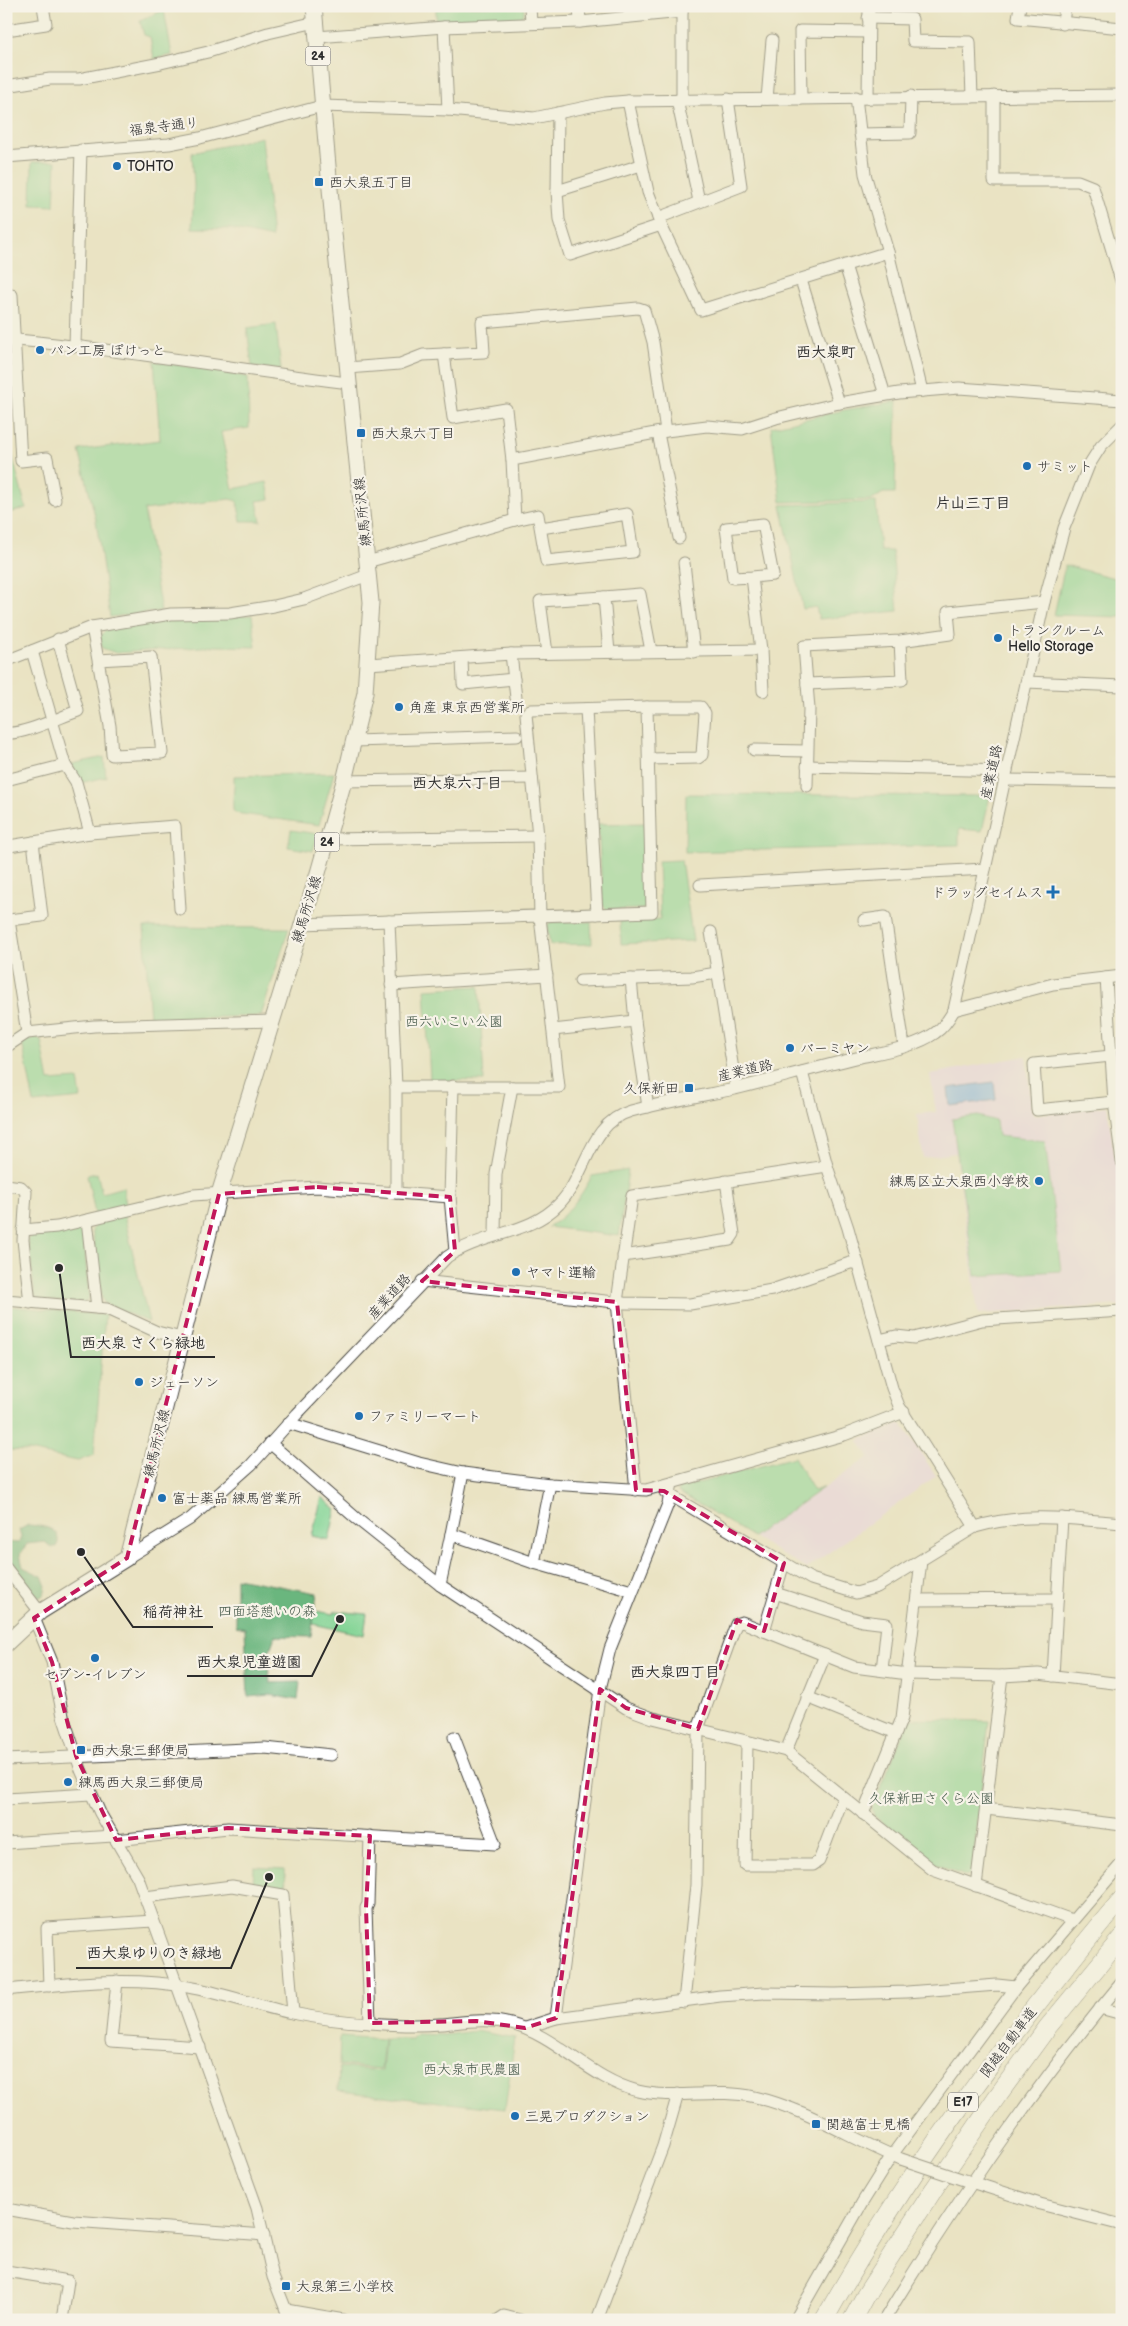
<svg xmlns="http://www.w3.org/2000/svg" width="1128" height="2326" viewBox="0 0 1128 2326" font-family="'Balsamiq Sans','Klee One',sans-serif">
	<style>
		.built { fill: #ead1ec }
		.green { fill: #83d495; stroke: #578060 }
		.forest { fill: #6ab67e; stroke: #4a7054 }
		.water { fill: #7daee8; stroke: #546c8a }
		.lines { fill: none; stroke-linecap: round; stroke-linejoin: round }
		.minor-casing { stroke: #484742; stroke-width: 13 }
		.major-casing { stroke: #484742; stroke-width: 17 }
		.highway-casing { stroke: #484742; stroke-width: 19 }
		.minor { stroke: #fff; stroke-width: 11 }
		.major { stroke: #fff; stroke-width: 15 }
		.highway { stroke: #fff; stroke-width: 18 }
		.minor-bridge-casing { stroke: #484742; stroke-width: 13; stroke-linecap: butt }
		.minor-bridge { stroke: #fff; stroke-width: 11 }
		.marked { fill: none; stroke: #c2185b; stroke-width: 4; stroke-dasharray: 10 6; stroke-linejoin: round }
		.poi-dot { fill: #1f6fb2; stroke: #f7f3e8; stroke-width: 2 }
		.labels { text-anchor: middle; stroke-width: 4.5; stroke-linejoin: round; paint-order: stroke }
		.shield { fill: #f7f3e8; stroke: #686764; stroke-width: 1 }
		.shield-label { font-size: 12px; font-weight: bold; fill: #2b2b2b }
		.street-label { font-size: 14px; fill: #2b2b2b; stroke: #f7f3e8 }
		.poi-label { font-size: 14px; fill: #2b2b2b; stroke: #f7f3e8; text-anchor: start }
		.park-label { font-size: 14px; fill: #415546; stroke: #f7f3e8 }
		.neighbourhood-label { font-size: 15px; font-weight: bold; fill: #2b2b2b; stroke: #f7f3e8 }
		.leader { fill: none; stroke: #2b2b2b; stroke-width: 2 }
		.callout-dot { fill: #2b2b2b; stroke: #f7f3e8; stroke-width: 2 }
		.callout-label { font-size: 15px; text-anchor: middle; font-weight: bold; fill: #2b2b2b; stroke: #f7f3e8; stroke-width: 4.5; stroke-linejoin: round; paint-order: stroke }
	</style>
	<rect width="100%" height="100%" fill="#f7f3e8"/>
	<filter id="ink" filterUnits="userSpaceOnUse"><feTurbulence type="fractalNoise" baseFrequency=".02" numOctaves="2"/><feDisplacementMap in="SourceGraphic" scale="10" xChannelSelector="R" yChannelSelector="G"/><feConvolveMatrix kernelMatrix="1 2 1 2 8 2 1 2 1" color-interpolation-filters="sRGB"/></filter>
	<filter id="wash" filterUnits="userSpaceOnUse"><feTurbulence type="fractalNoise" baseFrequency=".0096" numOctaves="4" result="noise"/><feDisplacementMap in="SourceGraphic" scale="20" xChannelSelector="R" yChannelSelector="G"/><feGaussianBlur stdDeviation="1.12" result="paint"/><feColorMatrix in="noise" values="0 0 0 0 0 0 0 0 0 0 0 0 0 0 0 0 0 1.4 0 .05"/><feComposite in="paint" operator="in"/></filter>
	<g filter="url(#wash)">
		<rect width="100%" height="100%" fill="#eae3c3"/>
		<g class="built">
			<path d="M1026,1056l7,59 74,-9 15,98v101l-144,9 -22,-161 -33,5 -6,-44 19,-2 -6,-38z"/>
			<path d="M899,1424h3l34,52 -130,93 -53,-32 116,-80 -10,-16 2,-3z"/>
		</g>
		<g class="green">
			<path d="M436,6h88v7l-4,6 -84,4z"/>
			<path d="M164,10l8,45 -18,4 -4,-22 -6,-2 -4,-14z"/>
			<path d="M262,137l10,101 -41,-9 -39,-1 2,-42 -2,-33z"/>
			<path d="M56,161l-2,45 -23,-1 1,-43z"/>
			<path d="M276,324l5,46 -29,-3 -5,-39z"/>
			<path d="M154,361l94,16 1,51 -28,4 12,57 34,-7 3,17 -13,2 4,20h-20l-4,-20 -7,-2 -86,11 17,101 -51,6 -14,-97 -17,-70 81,-10z"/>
			<path d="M897,401l-2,92h-12l-11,7 -91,2 -10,-75 73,-17z"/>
			<path d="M10,447l16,61 -20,6v-66z"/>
			<path d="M876,502l4,49h12l6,60 -79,8 -3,-12 -13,2 -22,-104z"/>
			<path d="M1065,565l57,15v37l-68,-2z"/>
			<path d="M252,615l4,32 -40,-1 -100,7 -14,-5 -2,-12 8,-8 68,-9z"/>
			<path d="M104,757l2,20 -26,6 -8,-19z"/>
			<path d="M334,773l-15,52 -84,-12 -2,-3c-1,-12 2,-22 1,-34z"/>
			<path d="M686,794l304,2 -8,35 -23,-2v16l-274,7z"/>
			<path d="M645,823l2,82 -3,4 -37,1 -4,-4 -5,-82z"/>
			<path d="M291,830l27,4 -5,17 -25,-4z"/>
			<path d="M681,860l12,81 -72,3 -1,-23 40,-2 -2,-58z"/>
			<path d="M550,922h41l1,22 -42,1 -3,-19z"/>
			<path d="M144,927l145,1 -28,88 -111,3z"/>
			<path d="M479,986l5,95 -54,-1 -5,-91z"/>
			<path d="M36,1037l5,3 8,41 29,-2 3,19 -47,5 -12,-61z"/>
			<path d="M978,1116l18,5 2,15 47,5 16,130 -86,5 -23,-157z"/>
			<path d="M628,1170l-9,66 -71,-9c20,-12 33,-31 44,-51z"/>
			<path d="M97,1173l5,20 21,-6 3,17 -4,2 27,116 -44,-18 -3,-5 -10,-70 5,-6 -10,-48z"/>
			<path d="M78,1227l5,3 6,67 -4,6 -46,-3 -4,-4 -7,-57 4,-4z"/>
			<path d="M6,1306l99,9 -11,140 -16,6 -49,-10 -23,-1z"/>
			<path d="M794,1457l20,34 10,-4 -71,50 -75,-45 2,-4z"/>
			<path d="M322,1497l14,12 -7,31 -17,-4z"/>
			<path d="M315,1611l19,3 1,-3 32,3 -3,21 -51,-11z"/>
			<path d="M909,1719l80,2 -17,152 -5,4 -32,-13 -61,-48 -2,-8z"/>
			<path d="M254,1867l31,2 1,20 -33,-5z"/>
			<path d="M475,2031l40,7 -10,71 -167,-18 1,-24 43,4 3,-32h27l4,-5 28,1z"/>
			<path d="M340,2036l44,3 -3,30 -42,-4z"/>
		</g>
		<g class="forest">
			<path d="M28,1525c14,1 35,2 29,22h-6l-6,-5 -18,2 -7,10 3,13 19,9 4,10 -2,9 -6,3 -32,-38v-18l13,1 2,-7 -2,-6z"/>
			<path d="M236,1578l81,15 -6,44 -36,-1 -8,22 3,25 30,-1 -2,18 -28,-5 -22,2 -3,-69 -9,-2z"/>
		</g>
		<path class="water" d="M994,1082l2,18 -46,6 -2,-18z"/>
	</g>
	<g filter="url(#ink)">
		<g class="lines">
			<g class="minor-casing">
				<g id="minor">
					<path d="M530,6l1,17"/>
					<path d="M682,6v93"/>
					<path d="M1020,6l-2,12 104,10"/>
					<path d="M868,18l44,1 1,22 57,1 2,55"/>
					<path d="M580,22l102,-10"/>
					<path d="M1063,24l2,-18"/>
					<path d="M444,27l4,83"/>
					<path d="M6,30l40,-6 -3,-18"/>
					<path d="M317,37l127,-10 136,-5 -1,-16"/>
					<path d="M6,86l44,-7h29l82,-16 47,-11 60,-19 48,-11"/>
					<path d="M994,96v85h84l15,6 29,97"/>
					<path d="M856,97l9,77 23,78 34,139"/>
					<path d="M868,98l1,-92"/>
					<path d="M767,99l5,-59"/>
					<path d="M801,99l-1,-68 68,1"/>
					<path d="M677,100l22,101"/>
					<path d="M628,101l20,91 13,33 40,85 187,-58"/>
					<path d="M860,134l50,-1 1,-37"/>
					<path d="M6,157l163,-13 31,-6 122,-32 126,4 86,8 71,-15 23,-2 494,-6"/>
					<path d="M641,165l-84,26 2,29 11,35 91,-30"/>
					<path d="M557,191l1,-78"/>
					<path d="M658,218l83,-32 -13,-87"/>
					<path d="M845,265l40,130"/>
					<path d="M801,280l38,123"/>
					<path d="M6,295h6l9,166 26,-3 8,42"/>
					<path d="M6,339c115,10 228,30 343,44"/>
					<path d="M75,345l6,-195"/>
					<path d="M444,354l9,64 53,-9 6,51"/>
					<path d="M347,368l53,-4 23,-9 61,-3 -2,-30 156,-14 6,2 9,32 13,89"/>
					<path d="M658,433l21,105"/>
					<path d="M515,520l23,-5 8,46 87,-9 -6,-38 -86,14"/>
					<path d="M367,562l148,-42 -3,-60 154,-29 41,-5 35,3 34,-11 63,-15 60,-10 60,-5 163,12"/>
					<path d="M684,563l10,89"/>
					<path d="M752,577l-19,1 -7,-50 37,-4 10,51 -21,2 9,73 2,41"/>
					<path d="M92,627l18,99 2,29 50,-2 -11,-96 -53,3"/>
					<path d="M900,641l2,39 -95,4 -3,-38 96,-5 50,-7 -2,-22 96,-10"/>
					<path d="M609,652l-5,-55 36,-3 11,57"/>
					<path d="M547,653l-7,-52 64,-4"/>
					<path d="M511,654l5,44"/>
					<path d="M462,658l1,26 51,-5"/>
					<path d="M6,661l86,-34 79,-13 59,-1 44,-7 30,-7 64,-24"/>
					<path d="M368,664l143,-10 250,-4"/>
					<path d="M1026,682l96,4"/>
					<path d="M647,707h54l4,6 -3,42 -4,3 -49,1"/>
					<path d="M586,709l11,205"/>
					<path d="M6,733c17,2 54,-16 72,-22l-20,-72"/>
					<path d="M354,741l163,-5"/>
					<path d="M754,750l53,1"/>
					<path d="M65,765l11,17 14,51"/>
					<path d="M807,766l200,5"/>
					<path d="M6,780l59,-15 -33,-114"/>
					<path d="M1005,780l117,2"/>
					<path d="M344,781l188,-3"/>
					<path d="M807,786l2,-77 -2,-25"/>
					<path d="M328,839l210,-3"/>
					<path d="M9,846l81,-13 85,-7 5,83"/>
					<path d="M700,885l285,-16"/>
					<path d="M864,920l21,-3 19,129"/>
					<path d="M389,921l7,166v106"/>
					<path d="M301,924l351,-12 -5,-205 -117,3 -4,4 12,122 2,81 19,170h-163"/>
					<path d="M711,932l25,156"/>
					<path d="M1106,978l8,124 8,60"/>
					<path d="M631,979l4,42 13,86"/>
					<path d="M580,981l112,-4 25,-4"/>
					<path d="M391,985l156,-10"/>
					<path d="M954,1010l99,-26 69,-8"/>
					<path d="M553,1030l82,-9"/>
					<path d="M27,1033l-18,-113 33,-4 -9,-74"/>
					<path d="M6,1047l21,-14 67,-7 177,-5"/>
					<path d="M1111,1056l-77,8 3,46 77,-8"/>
					<path d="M802,1072l25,94 21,62 44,160 7,18 76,121"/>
					<path d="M453,1086l-3,111 5,54"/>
					<path d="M6,1185l15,2 5,5 -3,48 7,63"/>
					<path d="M87,1220l10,88"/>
					<path d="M23,1230l34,-3 136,-32 124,-8 133,10"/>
					<path d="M495,1235l1,-61 16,-87"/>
					<path d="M623,1256l107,-16 4,-6 -8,-53"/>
					<path d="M422,1281l202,22 66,1 82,-14 78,-27h8"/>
					<path d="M6,1300l101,9 50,23 25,6"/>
					<path d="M879,1340l17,-4 18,2 68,-18 140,-9"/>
					<path d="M288,1423l131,40 44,10 87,11 96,6 198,-55 60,-23"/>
					<path d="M270,1443l87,76 83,66 186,123 27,10 133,33 147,119 139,50"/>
					<path d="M463,1473l-12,61 83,29 98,28"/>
					<path d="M636,1490l-19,-188 15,-106 195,-30"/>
					<path d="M665,1492l146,87 45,14 21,-6 98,-60c50,-15 96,-8 147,-4"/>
					<path d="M127,1558l63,-39 61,-54 46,-51 150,-157c35,-24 84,-23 112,-53 28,-28 29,-81 72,-93 34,-9 69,-15 104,-22 40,-10 80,-21 121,-31 25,-6 58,-10 79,-25 9,-6 14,-14 19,-23l90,-408 20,-74 25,-63 12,-19 21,-21"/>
					<path d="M534,1563l16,-79"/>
					<path d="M6,1568l34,44"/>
					<path d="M440,1585l11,-51"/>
					<path d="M775,1593l87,28 25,3 -5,46"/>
					<path d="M917,1600l140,-1"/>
					<path d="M34,1618l18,44 11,54 18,54 19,43 38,65 39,107 80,223 16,69 17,43"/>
					<path d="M764,1631l20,-68"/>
					<path d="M1053,1676l9,-158"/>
					<path d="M807,1697l89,36"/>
					<path d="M747,1742l-2,123h68l6,-4 24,-63"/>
					<path d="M786,1751l39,-96"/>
					<path d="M6,1760l259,-12 66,7"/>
					<path d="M6,1799l85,-5"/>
					<path d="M986,1809l136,16"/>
					<path d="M863,1814l39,-96 19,-157"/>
					<path d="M370,1836l-2,68 -2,4 4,115"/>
					<path d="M116,1840l112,-12 267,16 -41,-107"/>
					<path d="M6,1843l107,-7"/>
					<path d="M976,1886l26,-210"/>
					<path d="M145,1897l87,-11 51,9 10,118"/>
					<path d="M117,1981l-6,60 89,6"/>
					<path d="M49,1986l-2,-58 106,-7"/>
					<path d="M6,1990c60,-6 122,-14 182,-3 35,6 69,19 104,26 25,5 53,9 79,10 23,2 47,3 70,1 23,-2 47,-6 70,0 46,12 79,55 127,67 38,9 78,-3 117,6 52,12 96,42 146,62"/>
					<path d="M684,2002l12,-117 2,-156 38,-105 6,-2 112,45 54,7 94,2 36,-2 84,10"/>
					<path d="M1100,2008l22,6"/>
					<path d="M556,2018l44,-329 10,-40 58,-145 4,-21"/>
					<path d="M525,2028l31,-10 164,-22 44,-3 71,1 72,-2 90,-7 19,2"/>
					<path d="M965,2180l75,24 82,21"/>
					<path d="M6,2209l67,12 191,14"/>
					<path d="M6,2271l62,10 -6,39"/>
					<path d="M286,2310l58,10"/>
					<path d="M498,2320l6,-4 16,4"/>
					<path d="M597,2320l66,-174 15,-52"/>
					<path d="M795,2320l67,-117 30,-48 124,-168 106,-124"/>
					<path d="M884,2320c72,-118 149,-232 238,-338"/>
				</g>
			</g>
			<g class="major-casing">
				<path id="major" d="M6,1644l34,-32 87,-54 92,-364 99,-321 26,-92 21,-88 6,-91 -38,-379 -19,-217"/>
			</g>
			<g class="highway-casing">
				<g id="highway">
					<path d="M824,2320c58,-103 124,-200 196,-294 33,-43 66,-86 102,-127"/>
					<path d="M852,2320l13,-24 69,-107 62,-91 51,-70 75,-91"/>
				</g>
			</g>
			<use href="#minor" class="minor"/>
			<use href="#major" class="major"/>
			<use href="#highway" class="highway"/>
			<g class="minor-bridge-casing">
				<path id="minor-bridge" d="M901,2159l63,21"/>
			</g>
			<use href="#minor-bridge" class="minor-bridge"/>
		</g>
	</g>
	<path d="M0 0H1128V2326H0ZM317,1187l133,10 5,54 -33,30 195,21 19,188 28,1 120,72 -20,68 -27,-11 -39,109 -72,-21 -26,-19 -44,329 -31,10 -49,-7 -106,2 -4,-115 4,-72 -142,-8 -112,12 -40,-84 -24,-94 -18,-44 93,-60 92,-364z" fill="#eae3c3" fill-opacity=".55" fill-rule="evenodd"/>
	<path class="marked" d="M317,1187l133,10 5,54 -33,30 195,21 19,188 28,1 120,72 -20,68 -27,-11 -39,109 -72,-21 -26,-19 -44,329 -31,10 -49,-7 -106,2 -4,-115 4,-72 -142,-8 -112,12 -40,-84 -24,-94 -18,-44 93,-60 92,-364z"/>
	<g class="poi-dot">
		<circle cx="117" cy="166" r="5"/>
		<rect x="314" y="177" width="10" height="10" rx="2.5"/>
		<circle cx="40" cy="350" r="5"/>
		<rect x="356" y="428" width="10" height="10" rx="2.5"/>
		<circle cx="1027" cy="466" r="5"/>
		<circle cx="998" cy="638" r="5"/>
		<circle cx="399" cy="707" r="5"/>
		<path d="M1050.5 884.5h5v5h5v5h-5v5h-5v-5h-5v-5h5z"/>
		<circle cx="790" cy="1048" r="5"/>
		<rect x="684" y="1083" width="10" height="10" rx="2.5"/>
		<circle cx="1039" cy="1181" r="5"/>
		<circle cx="516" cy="1272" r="5"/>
		<circle cx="139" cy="1382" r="5"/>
		<circle cx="359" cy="1416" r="5"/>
		<circle cx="162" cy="1498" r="5"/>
		<circle cx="95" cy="1658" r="5"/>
		<rect x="76" y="1745" width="10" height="10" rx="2.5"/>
		<circle cx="68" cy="1782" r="5"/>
		<circle cx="515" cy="2116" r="5"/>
		<rect x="811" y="2119" width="10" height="10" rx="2.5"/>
		<rect x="281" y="2281" width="10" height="10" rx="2.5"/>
	</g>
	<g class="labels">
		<g class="shield">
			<rect x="305.5" y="46.5" width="25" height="19" rx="4"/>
			<rect x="314.5" y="832.5" width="25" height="19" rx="4"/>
			<rect x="948" y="2092.5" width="30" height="19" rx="4"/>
		</g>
		<g class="shield-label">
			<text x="318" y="60">24</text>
			<text x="327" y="846">24</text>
			<text x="963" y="2106">E17</text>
		</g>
		<g class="street-label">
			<text transform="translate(164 126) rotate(-7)" y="5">福泉寺通り</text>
			<text transform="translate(362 512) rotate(-96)" y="5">練馬所沢線</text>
			<text transform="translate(991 772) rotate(-78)" y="5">産業道路</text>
			<text transform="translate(306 909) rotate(-73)" y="5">練馬所沢線</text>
			<text transform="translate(745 1070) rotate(-13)" y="5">産業道路</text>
			<text transform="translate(389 1296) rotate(-48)" y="5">産業道路</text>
			<text transform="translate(156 1443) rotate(-76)" y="5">練馬所沢線</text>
			<text transform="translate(1008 2042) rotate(-53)" y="5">関越自動車道</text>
		</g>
		<g class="poi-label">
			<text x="127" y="171">TOHTO</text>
			<text x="329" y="187">西大泉五丁目</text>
			<text x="50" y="355">パン工房 ぽけっと</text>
			<text x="371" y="438">西大泉六丁目</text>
			<text x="1037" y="471">サミット</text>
			<text x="1008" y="635">トランクルーム<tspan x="1008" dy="16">Hello Storage</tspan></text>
			<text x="409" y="712">角産 東京西営業所</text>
			<text x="1043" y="897" text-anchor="end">ドラッグセイムス</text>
			<text x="800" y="1053">バーミヤン</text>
			<text x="679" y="1093" text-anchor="end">久保新田</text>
			<text x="1029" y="1186" text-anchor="end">練馬区立大泉西小学校</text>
			<text x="526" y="1277">ヤマト運輸</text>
			<text x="149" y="1387">ジェーソン</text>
			<text x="369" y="1421">ファミリーマート</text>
			<text x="172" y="1503">富士薬品 練馬営業所</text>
			<text x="95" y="1679" text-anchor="middle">セブン-イレブン</text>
			<text x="91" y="1755">西大泉三郵便局</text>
			<text x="78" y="1787">練馬西大泉三郵便局</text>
			<text x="525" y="2121">三晃プロダクション</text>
			<text x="826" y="2129">関越富士見橋</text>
			<text x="296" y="2291">大泉第三小学校</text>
		</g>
		<g class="park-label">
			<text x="454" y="1026">西六いこい公園</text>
			<text x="267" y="1616">四面塔憩いの森</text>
			<text x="931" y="1803">久保新田さくら公園</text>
			<text x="472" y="2074">西大泉市民農園</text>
		</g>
		<g class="neighbourhood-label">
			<text x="826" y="357">西大泉町</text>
			<text x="973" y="508">片山三丁目</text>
			<text x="457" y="788">西大泉六丁目</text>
			<text x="675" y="1677">西大泉四丁目</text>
		</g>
	</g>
	<path class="leader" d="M59 1268L71 1357H215M81 1552L133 1627H213M340 1619L312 1676H187M269 1877L231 1968H76"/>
	<g class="callout-dot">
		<circle cx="59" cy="1268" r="5"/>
		<circle cx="81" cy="1552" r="5"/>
		<circle cx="340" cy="1619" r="5"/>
		<circle cx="269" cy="1877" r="5"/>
	</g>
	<g class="callout-label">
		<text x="143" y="1348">西大泉 さくら緑地</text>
		<text x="173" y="1617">稲荷神社</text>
		<text x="249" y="1667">西大泉児童遊園</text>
		<text x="154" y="1958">西大泉ゆりのき緑地</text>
	</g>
	<rect width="1128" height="2326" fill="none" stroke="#f7f3e8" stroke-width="25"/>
</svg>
